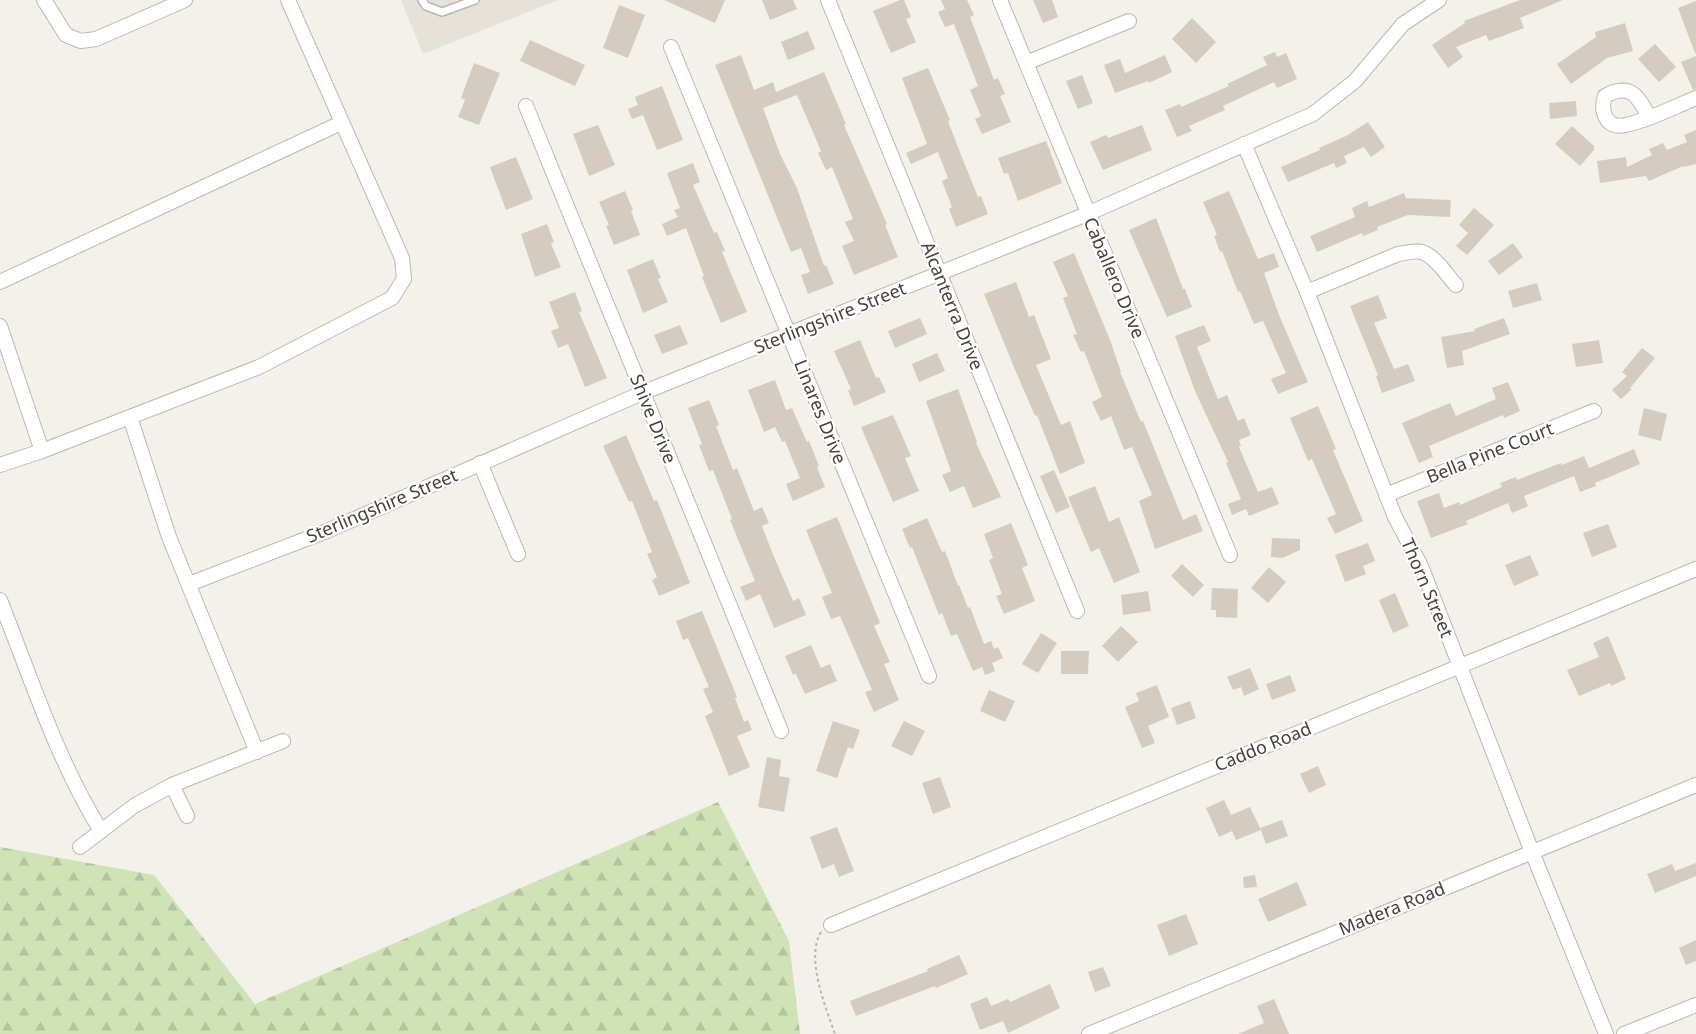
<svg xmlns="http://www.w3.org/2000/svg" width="1696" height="1034" viewBox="0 0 1696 1034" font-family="'Noto Sans',sans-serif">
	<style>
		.residential { fill: #e7e2d9 }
		.forest { fill: url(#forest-firs) }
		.building { fill: #d4ccc1 }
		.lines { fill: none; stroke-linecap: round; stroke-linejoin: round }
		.service-casing { stroke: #beb8ae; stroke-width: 10 }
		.minor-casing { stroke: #beb8ae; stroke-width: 16 }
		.path { stroke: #beb4a0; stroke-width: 2; stroke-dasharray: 3 3; stroke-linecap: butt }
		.service { stroke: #fff; stroke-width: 7 }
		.minor { stroke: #fff; stroke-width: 14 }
		.labels { text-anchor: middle; stroke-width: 4.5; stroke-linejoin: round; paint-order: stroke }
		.street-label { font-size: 18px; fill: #474139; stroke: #fff }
	</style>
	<defs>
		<pattern id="forest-firs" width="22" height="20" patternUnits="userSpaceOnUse" patternTransform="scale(1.5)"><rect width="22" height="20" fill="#d0e3b7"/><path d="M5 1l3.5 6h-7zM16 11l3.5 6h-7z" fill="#b4c49e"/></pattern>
	</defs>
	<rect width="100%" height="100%" fill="#f3f1ea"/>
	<path class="residential" d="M401,0h157l-135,54z"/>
	<path class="forest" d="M718,802l71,139 11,93h-800v-187l154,28 101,129z"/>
	<g class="building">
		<path d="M664,0h61l-10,23z"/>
		<path d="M762,0h31l4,9 -27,11z"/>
		<path d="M900,0h4l7,17 -5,2 10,23 -25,11 -18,-42z"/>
		<path d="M941,0h26l7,15 -4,2 24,63 4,-2 7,16 -5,2 11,26 -29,12 -7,-15 6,-3 -11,-26 8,-4 -24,-62 -9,3 -7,-15 7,-3z"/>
		<path d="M1033,0h19l6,17 -15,6z"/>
		<path d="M1520,0h43l-43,18 4,10 -35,13 -3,-6 -30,12 7,10 -15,11 -16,-23 33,-22 -1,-2z"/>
		<path d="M1696,1v52h-1l-17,-45z"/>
		<path d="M619,5l26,10 -17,43 -25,-10z"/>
		<path d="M1192,18l24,24 -20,21 -24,-24z"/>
		<path d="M1625,23l8,28 -26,7 -36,26 -14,-20 39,-27 -1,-5z"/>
		<path d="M808,31l7,18 -27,11 -7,-18z"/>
		<path d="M530,40l55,25 -10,21 -55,-25z"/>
		<path d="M1655,44l21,23 -17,15 -21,-23z"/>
		<path d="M1275,52l2,5 9,-4 11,26 -20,9 -3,-6 -51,24 2,4 -36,16 3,5 -15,6 -12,-27 15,-6 1,3 48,-21 -2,-2 40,-19 -4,-8z"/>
		<path d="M741,55l13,35 19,-8 3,10 48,-20 22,52 -2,1 43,99 -2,1 13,32 -44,18 -12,-29 12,-5 -9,-19 8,-3 -21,-52 -6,3 -8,-17 3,-2 -24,-56 -34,13 17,46 17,34 27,78 2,-1 8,19 -26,10 -7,-19 9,-3 -9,-24 -10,4 -76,-187z"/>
		<path d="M1165,55l7,17 -23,11 -1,-2 -33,12 -11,-28 16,-6 5,14z"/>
		<path d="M1696,56v33l-3,1 -12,-28z"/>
		<path d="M474,63l26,10 -21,52 -21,-8 7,-17 -4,-2z"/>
		<path d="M928,68l22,52 -2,1 13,34 17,42 3,-1 7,18 -32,13 -7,-18 3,-2 -10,-26 6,-3 -10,-26 -27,12 -5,-11 21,-9 -25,-66z"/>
		<path d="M1082,75l11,28 -15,6 -12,-28z"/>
		<path d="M662,86l21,54 -26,10 -14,-35 -11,4 -4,-10 10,-4 -3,-8z"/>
		<path d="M1576,101l1,15 -27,3 -1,-16z"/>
		<path d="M1368,122l17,25 -14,10 -7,-10 -20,9 3,7 -11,5 -2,-5 -46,19 -7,-15 39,-17 -1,-2 27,-12z"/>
		<path d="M598,125l17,40 -26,11 -16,-42z"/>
		<path d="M1142,125l10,25 -49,20 -13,-28 16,-7 2,3z"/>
		<path d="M1572,126l22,20v4l-14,16 -25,-22z"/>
		<path d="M1696,130v34l-13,3v-1l-34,15 -3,-5 -46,7 -3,-22 29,-4 1,10 25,-12 -3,-6 14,-6 4,7 20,-8 -3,-7z"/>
		<path d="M1046,141l16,42 -44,18 -10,-28 -4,1 -6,-16z"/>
		<path d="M516,157l17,42 -27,11 -16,-43z"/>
		<path d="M693,163l7,19 -7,3 21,48 3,-1 8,19 -3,1 25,60 -26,11 -19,-46 2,-1 -18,-48 -19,8 -5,-12 16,-7 -4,-7 6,-2 -13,-35z"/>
		<path d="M625,191l8,19 -2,1 9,24 -26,10 -8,-19 3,-1 -10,-23z"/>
		<path d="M1229,191l29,68 16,-6 5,14 -15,6 15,42 29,67 -30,12 -7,-15 15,-6 -23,-52 -9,3 -14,-33 -2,1 -16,-41 -2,1 -6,-16 3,-1 -14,-33z"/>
		<path d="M1404,193l2,5 45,2 -1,17 -42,-2 -31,12 1,3 -15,6 -1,-3 -45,19 -7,-16 45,-19 -3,-9 15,-7 2,6z"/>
		<path d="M1474,208l20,17 -27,30 -11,-9 12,-13 -9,-8z"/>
		<path d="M1156,218l27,71h2l7,18 -25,10 -38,-87z"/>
		<path d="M547,224l7,18 -3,2 10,23 -26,10 -14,-43z"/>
		<path d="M1513,243l10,14 -24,18 -11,-14z"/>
		<path d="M1074,253l36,87 11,32h-1l21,50 2,-1 40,99 13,-6 7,17 -48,18 -16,-48 13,-6 -20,-48 -8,3 -13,-34 -10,5 -9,-19 10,-5 -18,-46 -3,1 -8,-17 4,-1 -14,-36 5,-2 -15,-34z"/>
		<path d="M653,259l8,19 -3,1 10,23 -25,11 -16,-43z"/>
		<path d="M1016,282l13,35 5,-2 17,44 -15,6 25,60 9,-4 15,42 -25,11 -23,-59 -2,1 -19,-44 -32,-78z"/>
		<path d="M1537,283l5,17 -29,8 -5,-17z"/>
		<path d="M575,292l7,19 -3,1 28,66 -22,9 -17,-43 -10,4 -7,-17 8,-3 -10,-26z"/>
		<path d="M1378,295l9,23 -13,5 20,46 14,-5 7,17 -33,12 -6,-17 2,-1 -28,-69z"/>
		<path d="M920,318l7,16 -32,14 -7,-17z"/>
		<path d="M1504,318l6,16 -48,17 2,14 -17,3 -6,-31 34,-6 -1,-2z"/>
		<path d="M680,325l8,19 -26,10 -8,-19z"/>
		<path d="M1204,325l7,16 -14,6 21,52 9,-4 11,26 6,-3 7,17 -12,5 2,6 -2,1 19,45 14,-5 7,17 -30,12 -3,-7 -14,6 -4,-11 13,-5 -15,-36 2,-1 -33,-71 -20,-55z"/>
		<path d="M860,340l16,38 3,-1 7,15 -32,14 -6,-16 3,-1 -17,-38z"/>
		<path d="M1599,340l4,23 -27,4 -4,-23z"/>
		<path d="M1642,348l13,10 -25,30 2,1 -11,10 -9,-9 15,-14 -5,-4z"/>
		<path d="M937,353l8,18 -26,11 -7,-18z"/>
		<path d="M775,380l11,30 6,-2 15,34 2,-1 10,25 -2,1 8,20 -32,14 -7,-17 14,-6 -15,-37 -3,1 -7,-15 -11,5 -16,-42z"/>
		<path d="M1508,382l12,29 -16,7 -1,-3 -74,31 4,11 -14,6 -17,-40 48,-20 6,13 40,-17 -4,-11z"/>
		<path d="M958,389l19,53 -1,1 25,54 -28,11 -9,-22 -14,6 -8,-17 9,-4 -25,-70z"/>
		<path d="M709,400l10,25 -3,1 17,44 4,-2 17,43 8,-4 7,16 -7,3 10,26 21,49 6,-3 7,17 -32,13 -14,-34 -14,7 -6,-14 15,-6 -25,-61 2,-1 -19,-49 -4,1 -10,-26 3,-1 -14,-36z"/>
		<path d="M1318,406l18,43 -3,1 30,71 -28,13 -8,-16 9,-4 -24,-55 -4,2 -18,-43z"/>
		<path d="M1644,408l23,6 -6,27 -23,-6z"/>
		<path d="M893,415l18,41 -6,2 14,33 -26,11 -32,-75z"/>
		<path d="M626,435l28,66 3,-1 33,83 -31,13 -7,-16 5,-3 -10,-23 5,-2 -20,-51 -3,1 -26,-56z"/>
		<path d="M1634,449l6,15 -45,19 1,3 -16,6 -6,-16 -50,20 4,10 -16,7 -4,-10 -42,18 2,3 -37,14 -14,-37 22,-8 5,15 15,-6 1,3 42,-18 -2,-4 16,-6 1,3 44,-17 1,2 22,-9 5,12z"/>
		<path d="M1054,470l16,37 -14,6 -16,-37z"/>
		<path d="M1095,486l14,36 10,-5 21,55 -26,11 -15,-35 -8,4 -23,-55z"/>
		<path d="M837,517l43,106 -6,3 16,36 -6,2 15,36 -25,12 -9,-20 7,-2 -32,-74 -9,3 -9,-22 10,-4 -26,-63z"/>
		<path d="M927,518l15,34 3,-1 13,35 1,-1 9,23 2,-1 14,37 7,-3 3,8 4,-2 5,11 -11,5 3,8 -10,4 -3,-8 -9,4 -16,-37 -6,2 -9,-23 -3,2 -27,-68 -2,1 -8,-19z"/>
		<path d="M1011,523l17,42 -6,3 13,33 -31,13 -8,-18 6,-2 -13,-34 4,-2 -9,-24z"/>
		<path d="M1608,524l9,23 -25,10 -9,-24z"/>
		<path d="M1272,538l28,1v11l-18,8 -11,-1z"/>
		<path d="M1368,543l7,18 -12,5 3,8 -21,8 -10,-27z"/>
		<path d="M1530,555l9,20 -25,11 -9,-21z"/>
		<path d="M1182,564l22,21 -11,12 -22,-21z"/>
		<path d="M1269,567l17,15 -18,21 -17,-15z"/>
		<path d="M1212,588l26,1 -1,29 -21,-1v-7h-5z"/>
		<path d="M1148,591l3,20 -28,4 -2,-20z"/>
		<path d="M1395,593l14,33 -16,7 -14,-33z"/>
		<path d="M702,611l35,86 -2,1 9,24 4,-2 4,10 -15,6 13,31 -21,9 -24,-60 8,-4 -10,-23 6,-2 -21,-49 -5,2 -7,-19z"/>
		<path d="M1121,626l17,16 -20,20 -16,-16z"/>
		<path d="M1041,633l16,10 -19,30 -16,-9z"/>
		<path d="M1608,636l18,43 -15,7 -1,-3 -31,13 -12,-26 32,-13 -6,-14z"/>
		<path d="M811,645l10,23 9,-4 7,17 -32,13 -9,-20 -3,1 -8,-19z"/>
		<path d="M1061,651h28l-1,23h-27z"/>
		<path d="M1250,668l9,21 -15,7 -3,-9 -8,3 -6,-13z"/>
		<path d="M1290,675l6,16 -24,9 -6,-16z"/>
		<path d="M1157,685l12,32 -21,9 7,17 -13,5 -17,-41 14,-6 -3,-8z"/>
		<path d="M989,690l26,11 -10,21 -25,-11z"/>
		<path d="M1190,701l6,17 -19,7 -6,-17z"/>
		<path d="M833,721l27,9 -7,19 -5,-2 -11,31 -21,-7z"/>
		<path d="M904,721l21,10 -13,25 -21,-10z"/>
		<path d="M767,757l14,3 -2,16 11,2 -6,34 -26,-5z"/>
		<path d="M1318,766l8,19 -17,8 -9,-19z"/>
		<path d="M940,777l11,30 -18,7 -11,-31z"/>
		<path d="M1224,800l7,15 19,-8 11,23 -25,10 -4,-9 -13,6 -13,-29z"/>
		<path d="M1282,820l6,16 -22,8 -6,-16z"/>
		<path d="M837,827l17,44 -15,6 -5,-13 -12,5 -12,-32z"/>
		<path d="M1696,863v13l-41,17 -8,-19 25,-10 3,7z"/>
		<path d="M1255,875l2,12 -13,1 -1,-11z"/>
		<path d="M1297,882l10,23 -39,17 -10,-23z"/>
		<path d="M1186,914l12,30 -29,12 -12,-31z"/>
		<path d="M1696,940v21l-10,4 -7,-17z"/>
		<path d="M959,955l9,19 -32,14 -1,-2 -79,30 -6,-15 78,-30 -1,-2z"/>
		<path d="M1103,967l8,19 -16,6 -7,-20z"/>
		<path d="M1050,984l10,24 -52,25 -5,-12 -23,9 -10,-26 17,-7 4,9 17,-7 2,3z"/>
		<path d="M1274,999l15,35h-51l26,-11 -7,-17z"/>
	</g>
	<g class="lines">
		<g class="service-casing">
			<path id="service" d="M422,0l4,6 16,6 33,-12"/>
		</g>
		<g class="minor-casing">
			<g id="minor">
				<path d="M44,0l22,35 15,6 15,-2 89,-39"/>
				<path d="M828,0l249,611"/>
				<path d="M1000,0l230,555"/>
				<path d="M671,47l258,629"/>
				<path d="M1026,63l103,-42"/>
				<path d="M526,106l255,625"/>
				<path d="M1649,117c-11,-21 -19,-35 -44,-21 -5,15 1,34 21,29 23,-5 48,-18 70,-27"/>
				<path d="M1244,144l63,148 88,225 26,49 111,286 74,182"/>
				<path d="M0,282l341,-159"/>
				<path d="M1307,292l91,-38c7,-1 17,-4 24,-2 13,4 25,23 34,33"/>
				<path d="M0,326l42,125"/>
				<path d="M130,417l39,120 88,215"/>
				<path d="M480,463l38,91"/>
				<path d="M0,465l42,-14 217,-84 133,-69 12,-19 -2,-21 -114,-258"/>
				<path d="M1386,495l208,-84"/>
				<path d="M189,584l138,-53 315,-138 445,-179 226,-100 42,-33 48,-57 36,-24"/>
				<path d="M0,600c31,78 57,160 101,231"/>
				<path d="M172,785l15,31"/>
				<path d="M80,847l54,-41 38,-21 111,-44"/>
				<path d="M831,925l865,-356"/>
				<path d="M1089,1034l607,-249"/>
				<path d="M1624,1034l72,-29"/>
			</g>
		</g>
		<path class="path" d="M821,932c-16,26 5,76 14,102"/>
		<use href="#service" class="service"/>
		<use href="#minor" class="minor"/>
	</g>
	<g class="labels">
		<g class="street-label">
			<text transform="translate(1114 278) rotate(67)" y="6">Caballero Drive</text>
			<text transform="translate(952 306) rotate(68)" y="6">Alcanterra Drive</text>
			<text transform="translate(830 318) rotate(-22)" y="6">Sterlingshire Street</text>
			<text transform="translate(820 412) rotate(68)" y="6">Linares Drive</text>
			<text transform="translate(653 419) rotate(68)" y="6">Shive Drive</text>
			<text transform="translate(1490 453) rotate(-22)" y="6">Bella Pine Court</text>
			<text transform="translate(382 506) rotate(-23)" y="6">Sterlingshire Street</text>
			<text transform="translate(1427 588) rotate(67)" y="6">Thorn Street</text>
			<text transform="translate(1263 747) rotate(-22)" y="6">Caddo Road</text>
			<text transform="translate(1392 909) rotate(-22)" y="6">Madera Road</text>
		</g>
	</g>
</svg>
